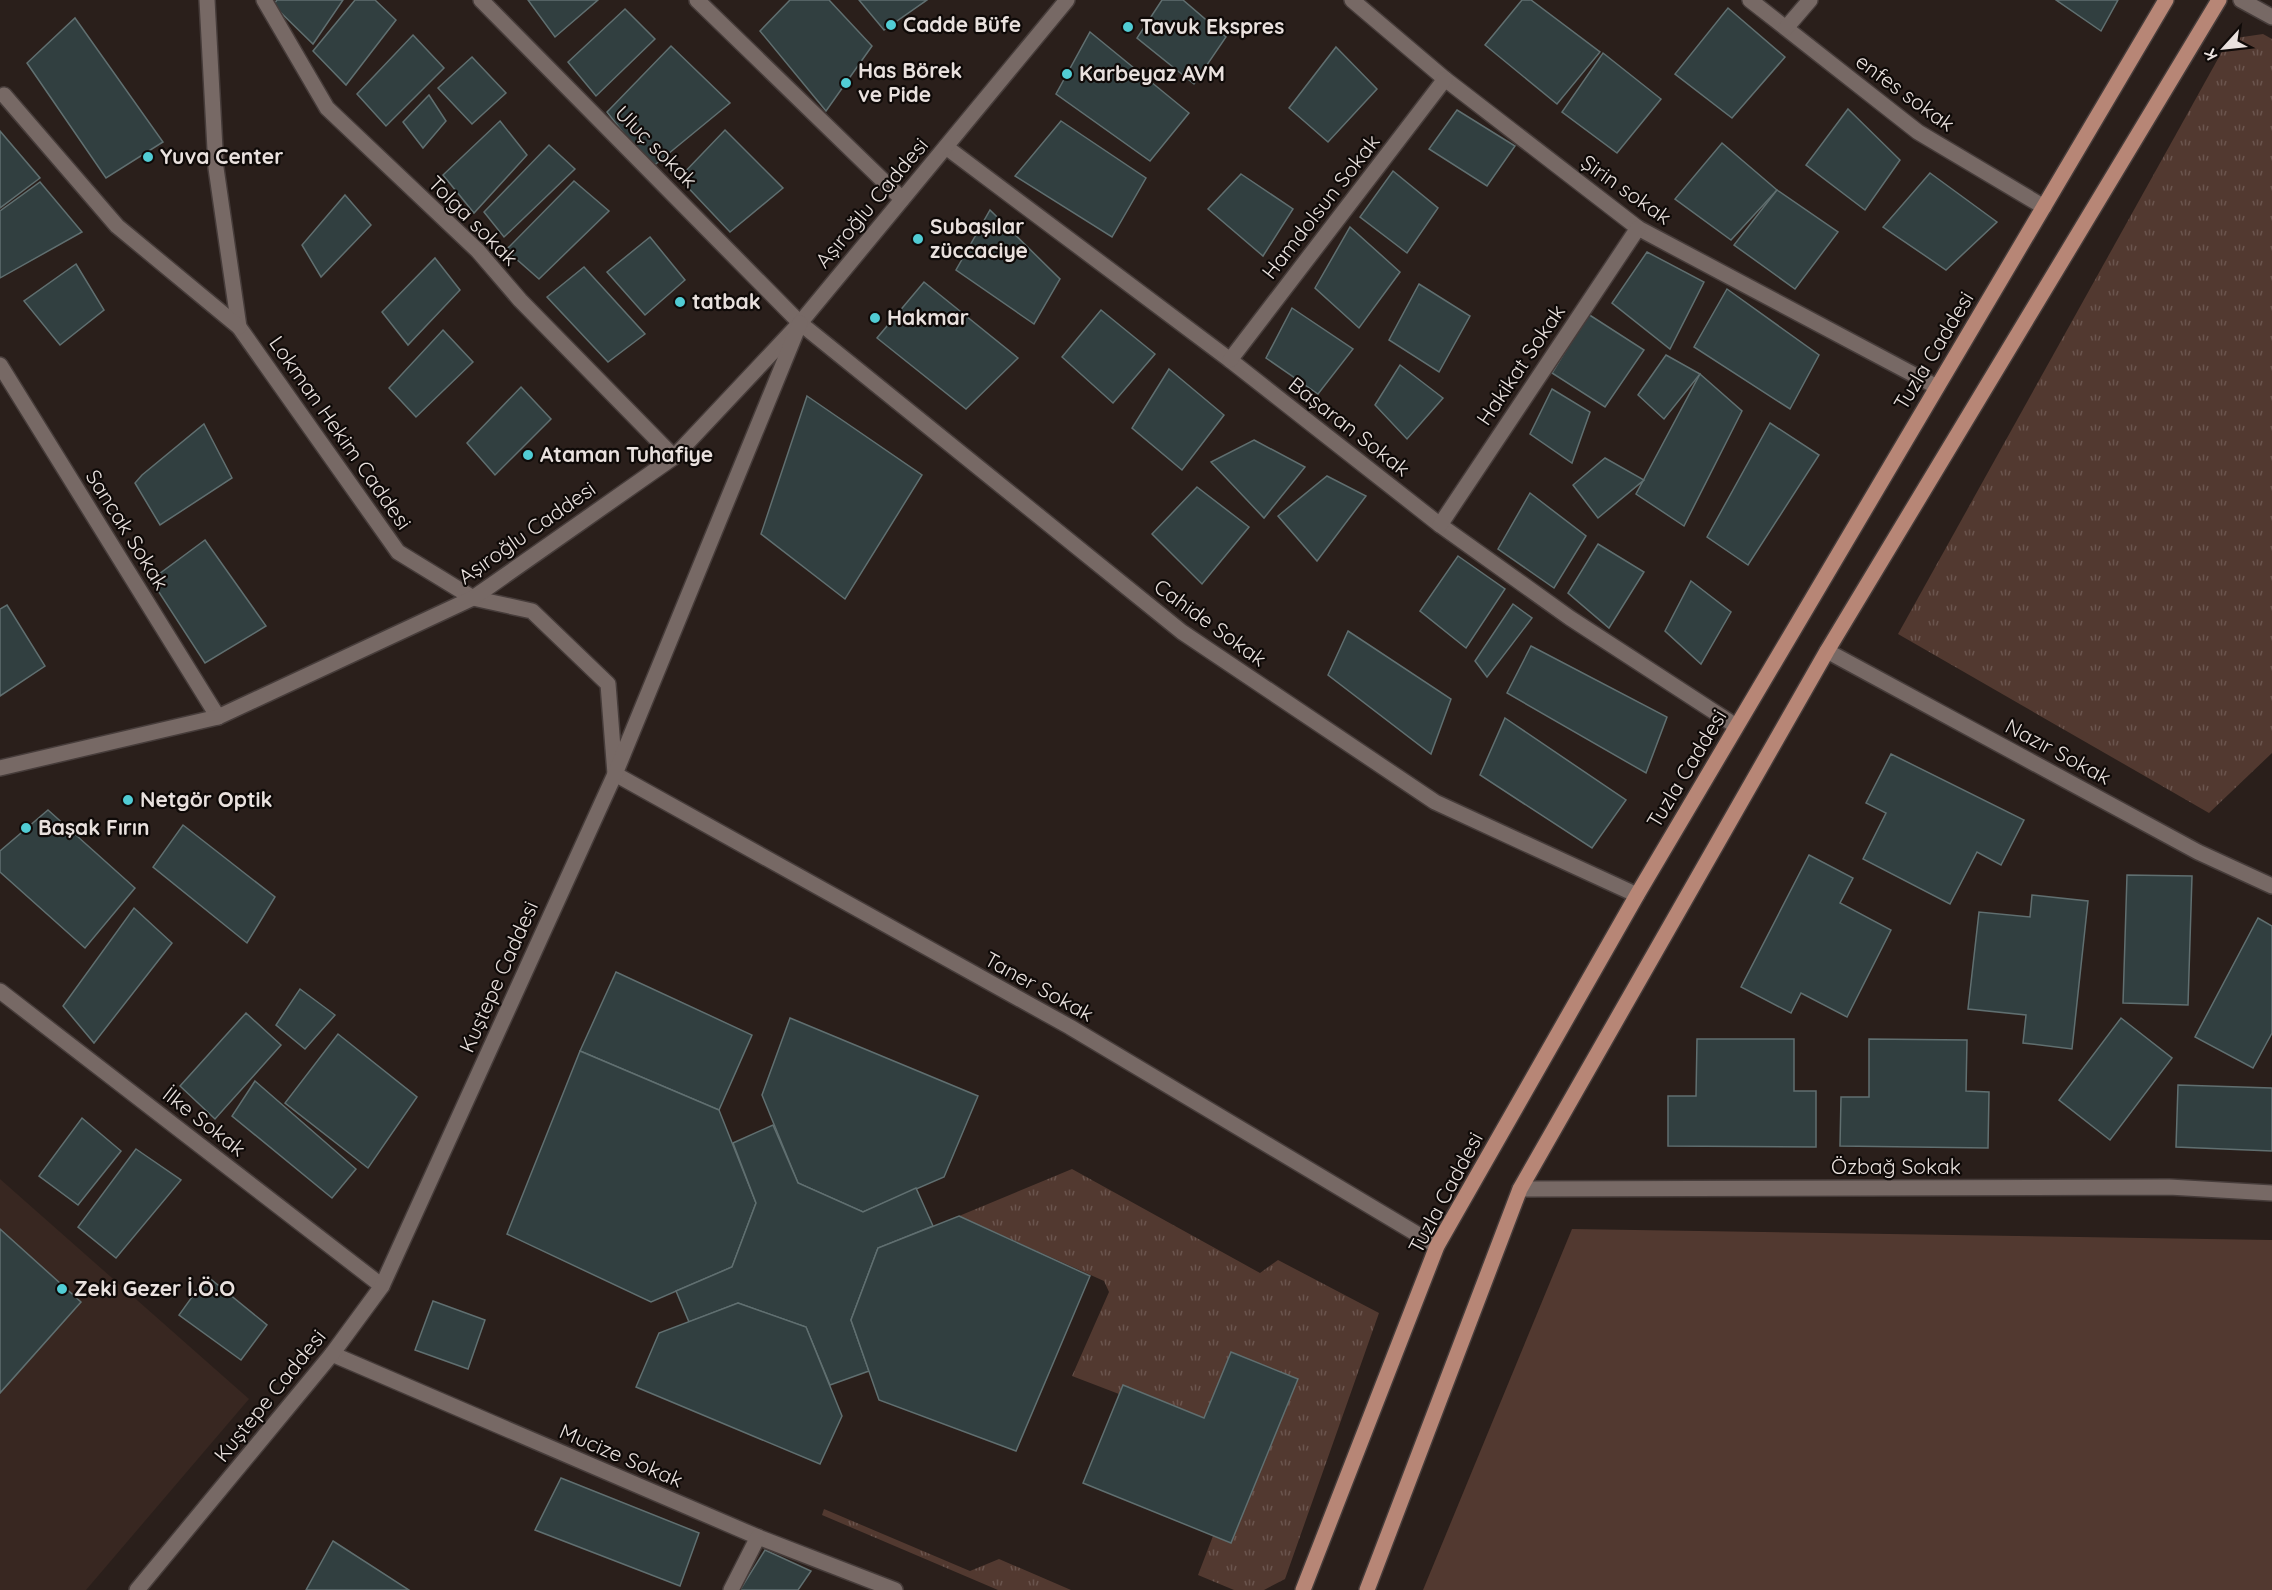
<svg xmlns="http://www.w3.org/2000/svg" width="2272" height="1590" viewBox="0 0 2272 1590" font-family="Quicksand,sans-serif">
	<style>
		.built { fill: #382721 }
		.grass { fill: url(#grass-tufts) }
		.green { fill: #523930 }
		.building { fill: #313f40; stroke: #606f70; stroke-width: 1.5 }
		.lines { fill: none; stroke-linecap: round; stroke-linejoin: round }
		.minor-casing { stroke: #463c3a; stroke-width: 18 }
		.major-casing { stroke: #463c3a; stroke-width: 18 }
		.minor { stroke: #776965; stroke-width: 15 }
		.major { stroke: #b78676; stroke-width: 15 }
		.poi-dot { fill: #51ccd4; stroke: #0f0a08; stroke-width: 2 }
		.labels { text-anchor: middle; stroke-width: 4.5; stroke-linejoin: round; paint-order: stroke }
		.poi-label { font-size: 21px; font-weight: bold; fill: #e9e1de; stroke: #0f0a08; text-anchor: start }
		.street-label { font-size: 21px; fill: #e9e1de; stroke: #0f0a08 }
	</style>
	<defs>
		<pattern id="grass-tufts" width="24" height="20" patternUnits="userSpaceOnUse" patternTransform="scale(1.5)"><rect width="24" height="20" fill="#523930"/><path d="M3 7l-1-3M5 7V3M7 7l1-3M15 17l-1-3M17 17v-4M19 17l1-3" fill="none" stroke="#6b554e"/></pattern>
	</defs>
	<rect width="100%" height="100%" fill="#2a1f1b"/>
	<path class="built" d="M0,1179l249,220 -163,191h-86z"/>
	<g class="grass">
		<path d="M2263,34l9,5v714l-63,60 -311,-179 331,-595z"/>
		<path d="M1072,1169l188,104 18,-13 101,53 -94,266 -21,11h-30l-36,-15 15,-39 18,7 66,-164 -66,-27 -27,66 -81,-33 -4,9 -47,-18 37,-84 -5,-11 -145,-65z"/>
		<path d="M824,1509l146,62 29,-12 72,31h-73l-176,-75z"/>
	</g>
	<path class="green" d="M1572,1229l700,11v350h-849z"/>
	<g class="building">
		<path d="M277,0h66l-30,44 -40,-39z"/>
		<path d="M355,0h20l21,20 -50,65 -33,-34z"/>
		<path d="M528,0h70l-43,37z"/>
		<path d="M790,0h39l43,46 -46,65 -66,-80z"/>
		<path d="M859,0h68l-43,30z"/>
		<path d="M1162,0h21l43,37 -32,47 -57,-46z"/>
		<path d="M1522,0h9l69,52 -43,52 -72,-59z"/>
		<path d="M2056,0h62l-17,31z"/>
		<path d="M1728,8l57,49 -53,61 -57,-44z"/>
		<path d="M625,9l30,30 -59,57 -28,-34z"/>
		<path d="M75,18l88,124 -57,36 -79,-115z"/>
		<path d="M1090,32l99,81 -39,48 -94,-67z"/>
		<path d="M413,35l31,33 -58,58 -29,-32z"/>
		<path d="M671,46l59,57 -79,65 -44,-56z"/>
		<path d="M1336,47l41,42 -49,53 -39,-34z"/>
		<path d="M1603,53l58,46 -44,54 -55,-41z"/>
		<path d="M472,57l34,36 -34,31 -34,-36z"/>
		<path d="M429,95l17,26 -23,27 -20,-26z"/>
		<path d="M1848,109l52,51 -35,50 -59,-45z"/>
		<path d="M1457,110l58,36 -28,40 -58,-37z"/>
		<path d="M500,121l27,34 -53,58 -31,-38z"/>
		<path d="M1061,121l85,57 -34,59 -97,-61z"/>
		<path d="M725,130l58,58 -53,44 -51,-54z"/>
		<path d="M0,131l40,47 -40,30z"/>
		<path d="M1722,143l55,47 -46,50 -56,-41z"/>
		<path d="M549,145l26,24 -71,68 -20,-25z"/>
		<path d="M1393,171l45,37 -31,45 -47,-36z"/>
		<path d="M1930,173l67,49 -51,48 -63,-43z"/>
		<path d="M1241,174l52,35 -30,47 -55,-47z"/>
		<path d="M574,181l35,30 -70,68 -33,-29z"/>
		<path d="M40,182l42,50 -82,46v-67z"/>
		<path d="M1777,190l61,42 -43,57 -61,-44z"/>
		<path d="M345,195l26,30 -50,52 -19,-32z"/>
		<path d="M990,210l70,69 -26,45 -78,-54z"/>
		<path d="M1350,227l50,45 -41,56 -44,-40z"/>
		<path d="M650,237l35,43 -40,35 -38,-43z"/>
		<path d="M1647,252l57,30 -34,67 -58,-46z"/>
		<path d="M435,258l25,32 -52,55 -26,-33z"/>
		<path d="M76,264l28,46 -44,35 -36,-44z"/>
		<path d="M584,267l61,67 -37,28 -61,-65z"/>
		<path d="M924,282l94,76 -52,51 -89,-71z"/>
		<path d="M1419,284l51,32 -31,56 -50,-32z"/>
		<path d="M1727,289l92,66 -29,54 -96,-62z"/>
		<path d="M1292,308l61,41 -35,45 -52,-36z"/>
		<path d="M1101,310l54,44 -42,49 -51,-46z"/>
		<path d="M1588,314l56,36 -39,57 -53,-34z"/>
		<path d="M443,330l30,32 -57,55 -27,-29z"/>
		<path d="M1666,355l34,19 -36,45 -26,-24z"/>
		<path d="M1400,365l43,33 -36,41 -32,-34z"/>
		<path d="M1169,369l55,46 -42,55 -50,-42z"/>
		<path d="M1700,374l42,37 -58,115 -48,-32z"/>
		<path d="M521,387l30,32 -56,56 -28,-32z"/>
		<path d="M1552,389l38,23 -18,51 -42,-29z"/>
		<path d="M807,396l115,79 -77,124 -84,-65z"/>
		<path d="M1770,423l49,32 -71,110 -41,-28z"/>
		<path d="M204,424l28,54 -72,47 -25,-42 7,-8z"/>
		<path d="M1254,440l51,27 -41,51 -53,-56z"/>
		<path d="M1605,458l39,22 -46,38 -25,-33z"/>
		<path d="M1327,476l39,20 -49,65 -39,-45z"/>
		<path d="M1197,487l52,40 -47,57 -50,-50z"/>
		<path d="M1530,493l56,43 -32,52 -56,-39z"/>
		<path d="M205,540l61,86 -61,37 -54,-83z"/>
		<path d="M1598,544l46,28 -35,56 -41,-35z"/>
		<path d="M1458,556l47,33 -39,59 -46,-37z"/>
		<path d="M1691,581l40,31 -30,52 -36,-33z"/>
		<path d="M1513,604l19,14 -45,59 -12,-16z"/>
		<path d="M7,605l38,61 -45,30v-87z"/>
		<path d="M1348,631l103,68 -20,55 -103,-79z"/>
		<path d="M1531,646l136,71 -21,56 -139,-80z"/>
		<path d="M1505,718l121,82 -34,48 -112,-73z"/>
		<path d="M1891,754l133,66 -23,45 -24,-13 -27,52 -87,-45 23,-46 -20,-10z"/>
		<path d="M48,810l87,78 -50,60 -85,-76v-21z"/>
		<path d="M183,825l92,72 -28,46 -94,-76z"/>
		<path d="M1809,855l44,23 -13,25 51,27 -44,87 -46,-24 -10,20 -50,-26z"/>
		<path d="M2127,875l65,1 -4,129 -65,-2z"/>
		<path d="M2032,895l56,6 -16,148 -49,-6 3,-28 -58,-6 11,-97 51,5z"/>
		<path d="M134,908l38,35 -78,100 -31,-37z"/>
		<path d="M2258,918l14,8v107l-19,35 -58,-31z"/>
		<path d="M616,972l136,63 -33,75 -139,-59z"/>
		<path d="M300,989l35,26 -30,34 -29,-24z"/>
		<path d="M246,1013l35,32 -66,74 -35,-33z"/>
		<path d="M790,1018l188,78 -34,81 -81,35 -65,-29 -36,-88z"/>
		<path d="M2121,1018l51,40 -62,82 -51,-40z"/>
		<path d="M338,1034l79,63 -49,71 -83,-65z"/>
		<path d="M1697,1039h97v52h22v56l-148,-1v-50h28z"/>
		<path d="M1869,1039l98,1 -1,51 23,1 -1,56 -148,-2 1,-49h28z"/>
		<path d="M580,1051l139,59 37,93 -24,64 -81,35 -144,-68z"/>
		<path d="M255,1081l101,88 -24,29 -100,-82z"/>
		<path d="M2178,1085l94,3v63l-96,-4z"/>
		<path d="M82,1118l39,33 -43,54 -39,-29z"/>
		<path d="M773,1125l25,58 65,29 53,-24 17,38 -55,22 -27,72 18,51 -39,14 -24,-58 -68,-24 -49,19 -13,-31 56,-24 24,-64 -23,-60z"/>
		<path d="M136,1149l45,31 -65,78 -38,-31z"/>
		<path d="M959,1216l131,60 -74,175 -137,-51 -28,-80 27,-72z"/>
		<path d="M0,1229l81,73 -81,91z"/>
		<path d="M207,1276l60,49 -26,35 -62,-45z"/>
		<path d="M433,1301l52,19 -17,49 -53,-19z"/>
		<path d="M738,1303l68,24 36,89 -22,48 -184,-77 23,-54z"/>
		<path d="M1231,1352l67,27 -67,164 -148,-60 40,-98 81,33z"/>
		<path d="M561,1478l138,55 -19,53 -145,-56z"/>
		<path d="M333,1541l76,49h-103z"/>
		<path d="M765,1550l46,21 -13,19h-58z"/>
	</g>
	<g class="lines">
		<g class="minor-casing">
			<g id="minor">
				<path d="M207,0l9,168 23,159 159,225 75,46 59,13 76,73 7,90 455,253 367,219"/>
				<path d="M264,0l63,108 151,143 42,49 154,157"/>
				<path d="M481,0l319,323 382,309 253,170 202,93"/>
				<path d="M697,0l205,199"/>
				<path d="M1352,0l93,79 193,149 299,159"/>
				<path d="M1750,0l168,132 126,75"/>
				<path d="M2241,0l31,17"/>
				<path d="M1786,28l24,-28"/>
				<path d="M4,95l113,131 122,101"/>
				<path d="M946,147l284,213 210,165 130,93 166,108"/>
				<path d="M1230,360l215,-281"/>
				<path d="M0,365l218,352"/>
				<path d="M1440,525l198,-297"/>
				<path d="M1827,651l371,201 74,34"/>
				<path d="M0,768l218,-51 255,-119 201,-141 126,-134 267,-323"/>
				<path d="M0,991l382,295"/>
				<path d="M1520,1189l649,-2 103,6"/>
				<path d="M332,1354l426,183 137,53"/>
				<path d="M137,1590l195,-236 50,-68 233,-512 185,-451"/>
				<path d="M731,1590l27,-53"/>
			</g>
		</g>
		<g class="major-casing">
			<g id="major">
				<path d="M1303,1590l134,-344 200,-351 529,-895"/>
				<path d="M1367,1590l153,-401 307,-538 392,-651"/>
			</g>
		</g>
		<use href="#minor" class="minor"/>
		<use href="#major" class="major"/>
	</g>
	<g class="poi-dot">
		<circle cx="891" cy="25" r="6"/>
		<circle cx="1128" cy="27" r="6"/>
		<circle cx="1067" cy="74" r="6"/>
		<circle cx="846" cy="83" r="6"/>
		<circle cx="148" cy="157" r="6"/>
		<circle cx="918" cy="239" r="6"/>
		<circle cx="680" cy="302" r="6"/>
		<circle cx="875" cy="318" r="6"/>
		<circle cx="528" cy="455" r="6"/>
		<circle cx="128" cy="800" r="6"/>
		<circle cx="26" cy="828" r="6"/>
		<circle cx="62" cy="1289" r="6"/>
	</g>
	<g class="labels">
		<g class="poi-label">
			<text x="903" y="32">Cadde Büfe</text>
			<text x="1140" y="34">Tavuk Ekspres</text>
			<text x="858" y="78">Has Börek<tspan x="858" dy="24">ve Pide</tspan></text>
			<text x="1079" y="81">Karbeyaz AVM</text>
			<text x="160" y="164">Yuva Center</text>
			<text x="930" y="234">Subaşılar<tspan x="930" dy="24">züccaciye</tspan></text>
			<text x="692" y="309">tatbak</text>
			<text x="887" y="325">Hakmar</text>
			<text x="540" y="462">Ataman Tuhafiye</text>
			<text x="140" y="807">Netgör Optik</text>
			<text x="38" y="835">Başak Fırın</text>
			<text x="74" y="1296">Zeki Gezer İ.Ö.O</text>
		</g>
		<g class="street-label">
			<text transform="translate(1905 93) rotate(36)" y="7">enfes sokak</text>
			<text transform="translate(656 147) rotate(45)" y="7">Uluç sokak</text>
			<text transform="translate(1626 190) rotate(35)" y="7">Şirin sokak</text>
			<text transform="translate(872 203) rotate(-50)" y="7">Aşıroğlu Caddesi</text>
			<text transform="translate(1321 207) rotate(-52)" y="7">Hamdolsun Sokak</text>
			<text transform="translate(473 221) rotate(45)" y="7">Tolga sokak</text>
			<text transform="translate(1934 351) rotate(-59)" y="7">Tuzla Caddesi</text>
			<text transform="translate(1521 365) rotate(-56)" y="7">Hakikat Sokak</text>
			<text transform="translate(1349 427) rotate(38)" y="7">Başaran Sokak</text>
			<text transform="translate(340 433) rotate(55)" y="7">Lokman Hekim Caddesi</text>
			<text transform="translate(127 530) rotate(58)" y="7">Sancak Sokak</text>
			<text transform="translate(527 533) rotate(-35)" y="7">Aşıroğlu Caddesi</text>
			<text transform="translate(1210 623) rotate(36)" y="7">Cahide Sokak</text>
			<text transform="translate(2058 752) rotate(28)" y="7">Nazır Sokak</text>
			<text transform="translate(1687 769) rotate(-59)" y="7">Tuzla Caddesi</text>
			<text transform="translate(499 977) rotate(-66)" y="7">Kuştepe Caddesi</text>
			<text transform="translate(1039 987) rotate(29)" y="7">Taner Sokak</text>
			<text transform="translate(204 1122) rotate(38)" y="7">İlke Sokak</text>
			<text x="1896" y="1174">Özbağ Sokak</text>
			<text transform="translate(1446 1193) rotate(-62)" y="7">Tuzla Caddesi</text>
			<text transform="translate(270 1396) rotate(-51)" y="7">Kuştepe Caddesi</text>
			<text transform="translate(621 1456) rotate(23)" y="7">Mucize Sokak</text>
		</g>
	</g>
	<g transform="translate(2224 48) rotate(243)" stroke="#0f0a08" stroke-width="4.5" paint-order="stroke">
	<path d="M0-4.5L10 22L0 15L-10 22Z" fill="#e9e1de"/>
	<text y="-9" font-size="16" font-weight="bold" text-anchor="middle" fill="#e9e1de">K</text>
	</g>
</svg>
